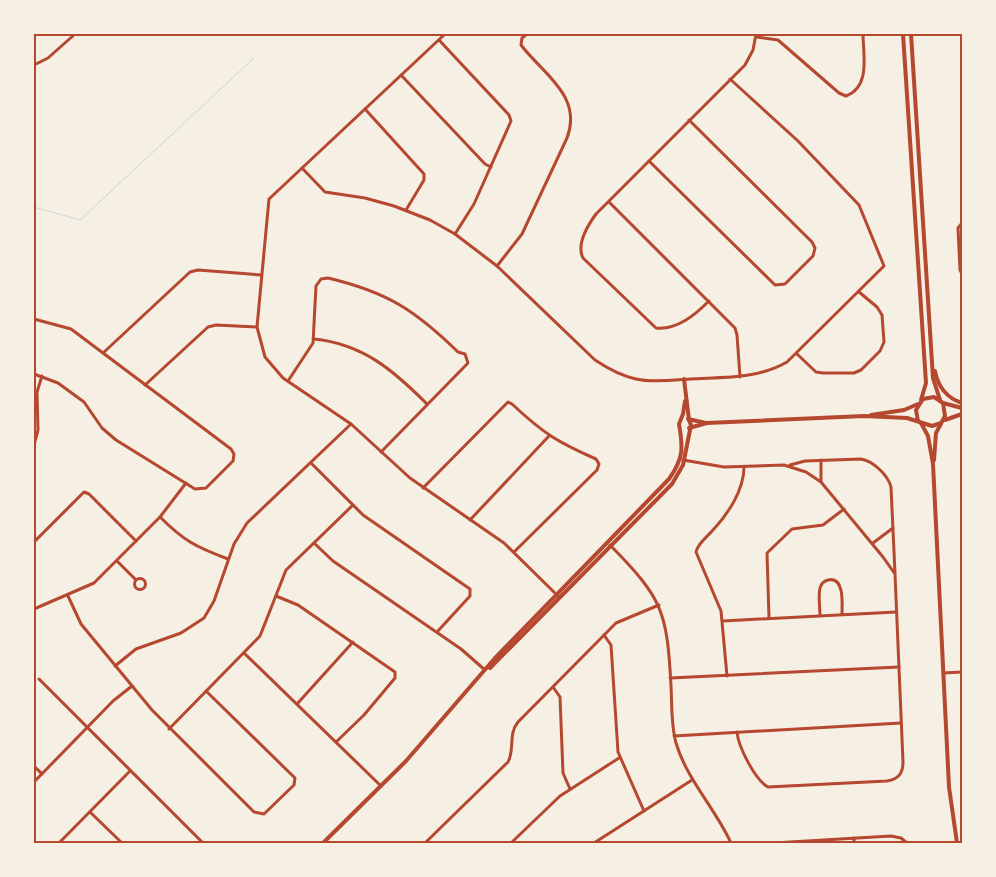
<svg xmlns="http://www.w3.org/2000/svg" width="996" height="877" viewBox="0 0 996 877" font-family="'Roboto Condensed',sans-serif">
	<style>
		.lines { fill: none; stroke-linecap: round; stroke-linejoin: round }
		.stream { stroke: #c9d6d2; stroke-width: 1 }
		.minor { stroke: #b5482f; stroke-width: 3 }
		.tertiary { stroke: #b5482f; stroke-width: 4 }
		.neatline { fill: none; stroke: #b5482f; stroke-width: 2 }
	</style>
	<rect width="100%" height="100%" fill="#f6efe4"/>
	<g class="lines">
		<path class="stream" d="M34,207l46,13 174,-162"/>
		<g class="minor">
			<path d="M445,34l-176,165 -12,128 8,30 18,21 68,46 59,54 94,65 54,53"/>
			<path d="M756,37l22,3 61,53 7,3c25,-9 17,-42 17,-62"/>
			<path d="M439,40l70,75 2,6 -37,83 -19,30"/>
			<path d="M34,65l14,-7 27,-24"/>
			<path d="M401,75l84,89 6,3"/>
			<path d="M365,109l59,65v6l-18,30"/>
			<path d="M649,161l126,124 10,-1 28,-28 2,-8 -3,-6 -123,-122"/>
			<path d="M302,168l23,24 40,6 29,8 36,14 25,14 42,32 98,94c12,8 27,16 41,19 17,4 37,1 54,0 33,-2 68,0 97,-17l97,-96 -25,-61 -61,-64 -68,-62"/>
			<path d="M609,202l126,126 2,7 3,42"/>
			<path d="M962,223l-4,5 2,42 2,4"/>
			<path d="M497,266l25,-32 45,-96c16,-42 -24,-64 -46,-93l1,-7 5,-4"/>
			<path d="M709,301c-14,14 -32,29 -53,27l-73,-70c-7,-14 5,-33 13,-44l149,-149 8,-15 3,-16"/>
			<path d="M34,319l37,10 160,120 3,5 -1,7 -27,27 -11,1 -79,-49 -14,-12 -18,-26 -26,-19 -24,-9"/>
			<path d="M314,339c49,5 79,31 113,65"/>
			<path d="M103,353l87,-81 8,-2 63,5"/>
			<path d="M797,354l19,18 7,1h31l7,-3 19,-19 4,-9 -2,-27 -5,-8 -18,-15"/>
			<path d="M288,381l25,-38 3,-57 5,-7 7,-1c59,14 87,32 130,74l7,2 3,9 -87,89"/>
			<path d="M145,385l63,-58 8,-2 41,2"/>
			<path d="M34,445l4,-15 -1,-38 5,-16"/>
			<path d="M683,460l41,7 60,-2 22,7 15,10 62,75 12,17 8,188c0,11 -4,17 -16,19l-119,6c-13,-7 -30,-41 -31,-55"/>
			<path d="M821,460v21"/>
			<path d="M312,464l51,51 107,74v7l-33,36"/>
			<path d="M790,465l15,-4 56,-2c12,2 27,16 30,28l4,86"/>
			<path d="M423,488l85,-86 4,2c31,29 45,38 84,55l3,5 -2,6 -83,82"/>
			<path d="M160,517c24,24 36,30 68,42"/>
			<path d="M470,520l79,-84"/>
			<path d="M34,542l50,-50 5,2 47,47"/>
			<path d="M314,543l19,18 128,88 24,21"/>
			<path d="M873,543l20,-15"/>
			<path d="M610,545c53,54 57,66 61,141 1,19 0,39 5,57 11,37 39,65 55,100"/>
			<path d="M117,561l19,19"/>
			<circle cx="140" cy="584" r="5.5"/>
			<path d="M68,596l13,28 71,86 102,102 10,2 30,-29 1,-7 -89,-87"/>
			<path d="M276,596l22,9 97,67v6l-31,37 -28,27"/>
			<path d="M34,609l60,-26 66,-66 26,-34"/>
			<path d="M820,615c0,-8 -2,-19 0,-27 1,-4 4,-7 8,-8 17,-4 14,25 14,34"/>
			<path d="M769,618l-2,-65 25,-24 31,-4 21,-16"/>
			<path d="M723,621l173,-9"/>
			<path d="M604,635l7,10 7,107 26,59"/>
			<path d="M244,653l137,133"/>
			<path d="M115,666l21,-17 45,-16 23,-15 10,-17 20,-57 13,-21 104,-99"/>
			<path d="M943,673l19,-1"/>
			<path d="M727,676l-6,-65 -25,-59c2,-9 11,-15 17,-22 15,-16 31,-40 31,-63"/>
			<path d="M670,678l229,-11"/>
			<path d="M39,679l164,164"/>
			<path d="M553,687l7,10 3,76 7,16"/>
			<path d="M297,704l56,-62"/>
			<path d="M169,729l91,-93 26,-66 67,-65"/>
			<path d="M674,736l227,-13"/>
			<path d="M34,766l8,8"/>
			<path d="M34,782l79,-81 19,-15"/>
			<path d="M90,812l32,31"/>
			<path d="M854,838v5"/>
			<path d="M59,843l71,-72"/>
			<path d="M425,843l83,-81c7,-13 0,-28 10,-40l98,-99 43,-18"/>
			<path d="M511,843l49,-47 59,-38"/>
			<path d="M594,843l98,-63"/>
			<path d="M773,843l118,-7 10,2 6,5"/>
		</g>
		<g class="tertiary">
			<path d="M903,34l23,349 -5,17"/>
			<path d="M911,34l22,344 7,22"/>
			<path d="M935,371c3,16 12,27 27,32"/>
			<path d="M684,379l5,41"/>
			<path d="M943,403l19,5"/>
			<path d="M871,415l33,-5 14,-6"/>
			<path d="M688,419l18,4"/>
			<path d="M945,420l17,-6"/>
			<path d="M918,421l-2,-11 7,-11 11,-2 9,6 2,13 -9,17 -2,27"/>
			<path d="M921,423l7,13 5,28 16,323 8,56"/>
			<path d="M689,428l18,-5 157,-7 43,2 25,8 9,-3"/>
			<path d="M490,668l182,-184 11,-19 8,-40 -2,-5"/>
			<path d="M323,843l83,-82 89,-103 174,-179c15,-21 14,-32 10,-55l4,-10 2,-13"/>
		</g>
	</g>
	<rect width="996" height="877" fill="none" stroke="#f6efe4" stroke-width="70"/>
	<rect x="35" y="35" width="926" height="807" class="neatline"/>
</svg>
